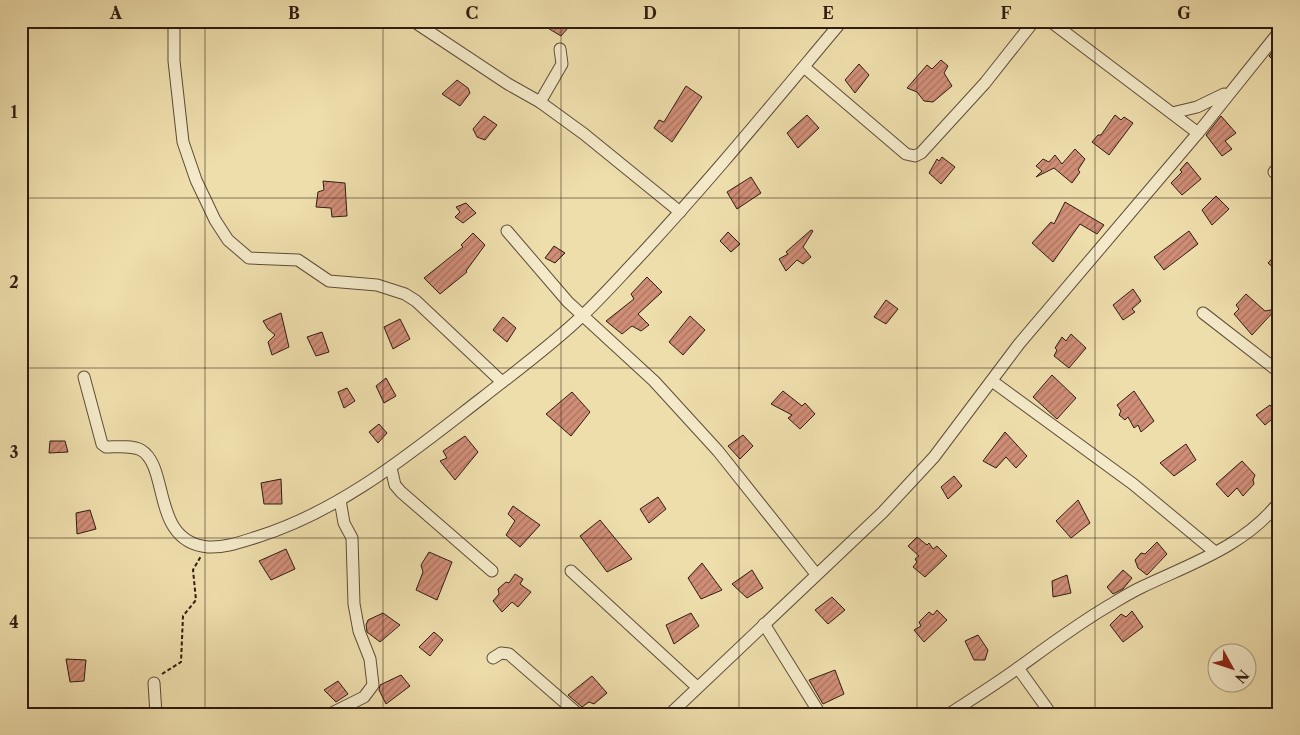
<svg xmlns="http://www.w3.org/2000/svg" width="1300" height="735" viewBox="0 0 1300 735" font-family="'Libre Caslon Text',serif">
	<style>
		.building { fill: url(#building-hatch); stroke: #2f1c11 }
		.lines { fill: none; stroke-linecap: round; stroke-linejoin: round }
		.street-casing { stroke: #5f4c38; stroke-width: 13 }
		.path { stroke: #2f1c11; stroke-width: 2; stroke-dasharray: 4 2.5; stroke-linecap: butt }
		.street { stroke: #f4eac9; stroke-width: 11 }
		.grid { fill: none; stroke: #2f1c11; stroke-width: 1; stroke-opacity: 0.55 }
		.neatline { fill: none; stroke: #2f1c11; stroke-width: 2 }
		.grid-label { font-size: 16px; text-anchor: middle; font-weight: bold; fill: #2f1c11 }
	</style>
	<defs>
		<pattern id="building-hatch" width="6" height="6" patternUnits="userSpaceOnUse" patternTransform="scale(1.25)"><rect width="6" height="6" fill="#d08e77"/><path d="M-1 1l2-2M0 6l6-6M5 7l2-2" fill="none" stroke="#a97360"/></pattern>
	</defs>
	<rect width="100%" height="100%" fill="#eedeac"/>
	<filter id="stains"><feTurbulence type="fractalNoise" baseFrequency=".004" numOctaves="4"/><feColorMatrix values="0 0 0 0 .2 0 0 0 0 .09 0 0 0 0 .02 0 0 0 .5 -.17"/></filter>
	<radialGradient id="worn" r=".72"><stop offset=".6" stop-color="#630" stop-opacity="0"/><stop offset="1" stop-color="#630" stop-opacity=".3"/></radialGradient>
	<g class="building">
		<path d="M536,21h38l-13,15z"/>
		<path d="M1279,44v22l-10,-10z"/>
		<path d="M941,60l7,6 -4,7 8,13 -19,16 -9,-1 -7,-9 -10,-4 20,-23 5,4z"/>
		<path d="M859,64l10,11 -14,18 -10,-13z"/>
		<path d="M457,80l11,8 2,5 -10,13 -18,-12z"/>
		<path d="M686,86l16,11 -30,45 -18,-14 5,-8 5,2z"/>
		<path d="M807,115l12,13 -21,20 -11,-15z"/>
		<path d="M1115,115l6,5 3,-3 9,6 -24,32 -17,-13 6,-7h3z"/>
		<path d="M484,116l13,9 -12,15 -8,-3 -4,-8z"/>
		<path d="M1221,116l15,17 -11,8 7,8 -10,7 -16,-21z"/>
		<path d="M1075,149l10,10 -7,11 2,2 -8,11 -18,-15 -18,9 6,-6 -6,-5 7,-7 6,3 6,-7 7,9z"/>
		<path d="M942,157l13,10 -14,17 -12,-11 8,-14 2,2z"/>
		<path d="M1187,162l14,17 -19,16 -11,-12 11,-11 -2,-2z"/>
		<path d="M751,177l10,16 -24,16 -10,-17z"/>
		<path d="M323,181l22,2 2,33 -15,1 -1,-9 -15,-1 2,-15 6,-2z"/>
		<path d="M1216,196l13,13 -17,16 -10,-15z"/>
		<path d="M1065,202l39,23 -7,9 -17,-10 -27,38 -21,-19 19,-21 3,2z"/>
		<path d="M466,203l10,10 -13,10 -8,-6 5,-5 -4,-5z"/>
		<path d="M811,230l2,1 -10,16 8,10 -8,7 -6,-4 -11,11 -7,-12 9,-5 -2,-2z"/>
		<path d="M1189,231l9,13 -34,26 -10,-13z"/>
		<path d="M728,232l12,12 -9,8 -11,-11z"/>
		<path d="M473,233l12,12 -19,26 1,1 -27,22 -16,-16 39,-31 -2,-2z"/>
		<path d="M554,246l11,7 -10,10 -10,-5z"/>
		<path d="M1279,251v22l-11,-10z"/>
		<path d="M647,277l15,15 -24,22 11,11 -8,6 -9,-5 -10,8 -16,-13 28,-22 -3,-5z"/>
		<path d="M1133,289l8,12 -9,8 3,3 -12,8 -10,-15z"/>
		<path d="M1246,294l19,17 11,-2 -24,26 -18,-21 5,-5 -3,-4z"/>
		<path d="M886,300l12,9 -12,15 -12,-7z"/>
		<path d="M281,313l8,34 -17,8 -4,-13 7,-7 -7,-6 -5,-8z"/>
		<path d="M690,316l15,14 -22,25 -14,-13z"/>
		<path d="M503,317l13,11 -9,14 -14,-12z"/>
		<path d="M400,319l10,20 -17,10 -9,-22z"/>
		<path d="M322,332l7,20 -13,4 -9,-19z"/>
		<path d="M1071,334l15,14 -17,20 -15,-12 3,-6 -2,-2 7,-11 4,4z"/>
		<path d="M1052,375l24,23 -19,21 -24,-22z"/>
		<path d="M386,378l10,18 -12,7 -8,-17z"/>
		<path d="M347,388l8,13 -11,7 -6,-16z"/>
		<path d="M783,391l19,15 3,-3 10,11 -15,15 -12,-11 4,-3 -21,-11z"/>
		<path d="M1134,391l20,30 -13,11 -3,-7 -4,3 -6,-11 -3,3 -6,-5 2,-4 -4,-6z"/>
		<path d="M572,392l18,20 -19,24 -25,-22z"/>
		<path d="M1270,405l7,10 -12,10 -9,-10z"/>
		<path d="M379,424l8,9 -9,10 -9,-11z"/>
		<path d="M1005,432l22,24 -11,12 -10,-11 -10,11 -13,-7z"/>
		<path d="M743,435l10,11 -13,13 -12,-13z"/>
		<path d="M465,436l13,16 -23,28 -15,-19 7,-3 -4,-7z"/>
		<path d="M50,441h15l3,11 -19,1z"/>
		<path d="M1186,444l10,16 -22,16 -14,-13z"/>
		<path d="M1242,461l13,14 -2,5 1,4 -11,12 -6,-8 -9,9 -12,-13z"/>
		<path d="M954,476l8,10 -14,13 -7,-12z"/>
		<path d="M281,479l1,25h-18l-3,-21z"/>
		<path d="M658,497l8,12 -17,14 -9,-14z"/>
		<path d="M1078,500l12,23 -19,15 -15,-17z"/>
		<path d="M513,506l27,19 -20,22 -14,-12 9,-14 -7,-7z"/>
		<path d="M90,510l6,19 -19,5 -1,-21z"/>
		<path d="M600,520l32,39 -25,13 -27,-36z"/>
		<path d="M917,537l10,8 2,-2 4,6 4,-3 10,10 -22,21 -12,-10 4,-5 -2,-3 4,-3 -11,-10z"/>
		<path d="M1157,542l10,12 -20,21 -9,-7 -3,-8 6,-7 4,1z"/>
		<path d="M286,549l9,20 -24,11 -12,-19z"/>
		<path d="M429,552l23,10 -15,38 -21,-10 7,-18 -2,-7z"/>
		<path d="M702,563l20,27 -21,9 -13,-21z"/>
		<path d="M752,570l11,18 -16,10 -15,-14z"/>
		<path d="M1123,570l9,8 -9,11 -10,5 -6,-7z"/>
		<path d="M515,574l8,5 -3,5 11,8 -13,15 -6,-5 -10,10 -9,-11 6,-7 -1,-5 8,-7 3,1z"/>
		<path d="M1067,575l4,18 -18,4 -1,-16z"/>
		<path d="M832,597l13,13 -17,14 -13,-14z"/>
		<path d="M937,610l10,10 -23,22 -10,-12 7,-4 -2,-4 10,-10 4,3z"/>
		<path d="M1132,611l11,16 -20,15 -13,-17 11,-11 5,3z"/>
		<path d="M383,613l17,12 -20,17 -13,-10 -1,-7 2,-5z"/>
		<path d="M691,613l8,13 -25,18 -8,-19z"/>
		<path d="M434,632l9,8 -13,16 -11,-9z"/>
		<path d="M978,635l10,15 -3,10h-11l-9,-19z"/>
		<path d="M66,659l20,1 -2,21 -14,1z"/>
		<path d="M835,670l9,24 -21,10 -14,-24z"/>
		<path d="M401,675l9,11 -24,18 -7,-14 1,-5z"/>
		<path d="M592,676l15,17 -13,11 -5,-2 -7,5 -14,-12z"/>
		<path d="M338,681l10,13 -12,8 -12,-12z"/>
	</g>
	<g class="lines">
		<g class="street-casing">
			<g id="street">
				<path d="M174,21v40l9,81 13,38 19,40 13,20 21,18 49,2 31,21 48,4 28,9 11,7 86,81"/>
				<path d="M413,21l95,63 32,18 44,32 96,78"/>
				<path d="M1050,21l148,112"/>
				<path d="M804,67l102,87 9,2 6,-3 64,-70 49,-62"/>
				<path d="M540,102l22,-38 -2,-15"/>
				<path d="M1172,113l25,-6 27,-13"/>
				<path d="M1274,172l5,-6"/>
				<path d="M507,231l61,71 86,79 64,70 98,123"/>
				<path d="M1203,313l76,59"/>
				<path d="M84,377l18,67 4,3c11,0 25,-2 35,3 29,17 10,92 67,97 17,1 33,-5 49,-10 86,-27 155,-85 225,-139 34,-27 70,-53 101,-83 18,-17 35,-36 52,-54 72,-77 139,-159 207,-240"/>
				<path d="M992,381l141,103 82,68"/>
				<path d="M391,468l4,17 6,7 91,79"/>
				<path d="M571,571l126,116"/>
				<path d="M764,624l56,90"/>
				<path d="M493,658l8,-5 8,1 69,60"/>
				<path d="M1018,668l33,46"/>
				<path d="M154,683l2,31"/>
				<path d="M330,714l34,-17 9,-12 -3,-26 -11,-28 -5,-27 -2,-66 -8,-15 -4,-23"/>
				<path d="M670,714l213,-202 51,-55 85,-113 179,-211 81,-101"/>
				<path d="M949,714c23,-15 47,-30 69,-46 29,-21 57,-42 87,-60 12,-7 24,-15 37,-21 48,-23 103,-41 137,-85"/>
			</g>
		</g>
		<path class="path" d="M162,674l19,-12 2,-46 13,-16 -3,-30 8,-14"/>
		<use href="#street" class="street"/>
	</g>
	<path class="grid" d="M205,21v693M383,21v693M561,21v693M739,21v693M917,21v693M1095,21v693M21,198h1258M21,368h1258M21,538h1258"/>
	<rect width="1300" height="735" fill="none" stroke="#eedeac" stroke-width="55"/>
	<g transform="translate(1232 668) rotate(130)"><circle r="24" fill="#f4eac9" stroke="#a5987f"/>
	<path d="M0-4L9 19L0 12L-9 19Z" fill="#8f2418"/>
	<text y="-8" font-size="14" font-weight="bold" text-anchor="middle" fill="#2f1c11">N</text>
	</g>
	<rect x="28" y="28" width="1244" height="680" class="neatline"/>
	<g class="grid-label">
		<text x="116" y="19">A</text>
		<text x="294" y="19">B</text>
		<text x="472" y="19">C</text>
		<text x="650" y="19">D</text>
		<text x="828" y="19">E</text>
		<text x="1006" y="19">F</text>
		<text x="1184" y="19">G</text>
		<text x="14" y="118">1</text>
		<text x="14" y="288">2</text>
		<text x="14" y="458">3</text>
		<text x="14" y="628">4</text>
	</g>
	<rect width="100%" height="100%" filter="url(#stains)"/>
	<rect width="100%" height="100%" fill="url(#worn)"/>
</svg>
